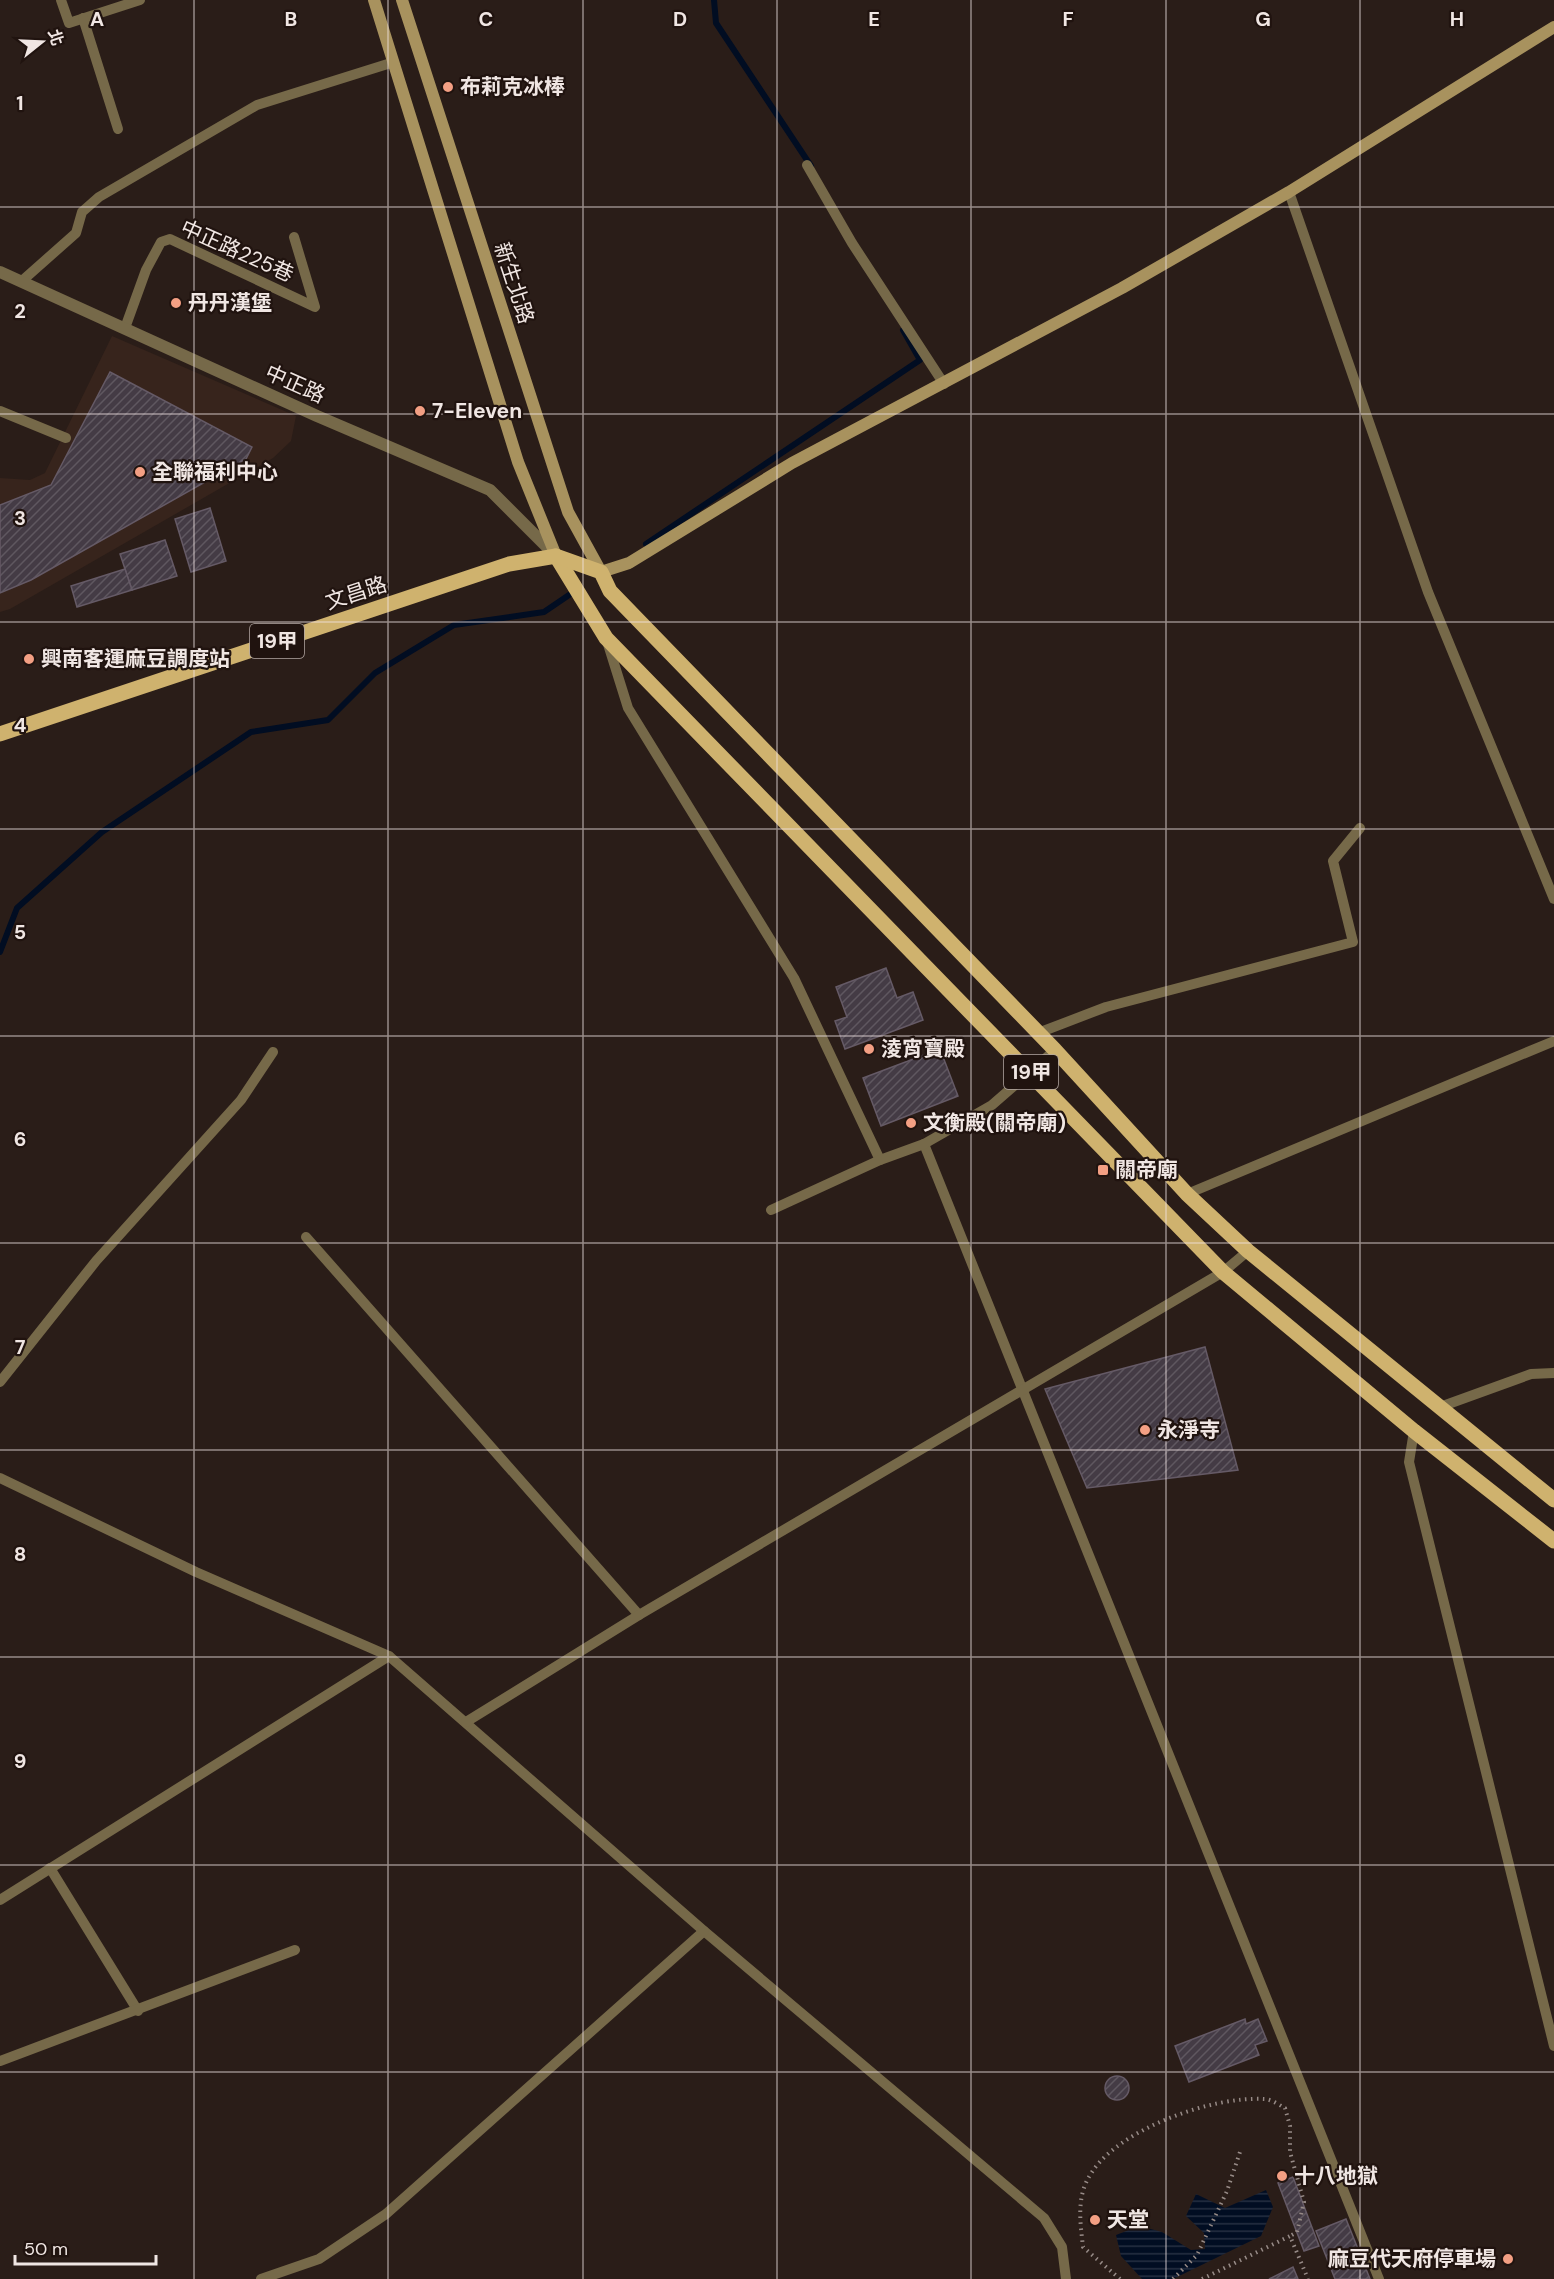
<svg xmlns="http://www.w3.org/2000/svg" width="1554" height="2279" viewBox="0 0 1554 2279" font-family="'DM Sans','Noto Sans TC',sans-serif">
	<style>
		.built { fill: #37241c }
		.water { fill: url(#water-rules) }
		.lines { fill: none; stroke-linecap: round; stroke-linejoin: round }
		.stream { stroke: #010d22; stroke-width: 6 }
		.building { fill: url(#building-hatch); stroke: #655a66; stroke-width: 1.5 }
		.path { stroke: #978b87; stroke-width: 4; stroke-dasharray: 1.5 4.5; stroke-linecap: butt }
		.lane { stroke: #766949; stroke-width: 10 }
		.street { stroke: #766949; stroke-width: 12 }
		.secondary { stroke: #a8925e; stroke-width: 12 }
		.primary { stroke: #cfb26e; stroke-width: 15 }
		.grid { fill: none; stroke: #f0e6e3; stroke-width: 1.5; stroke-opacity: 0.55 }
		.poi-dot { fill: #f39f83; stroke: #20130f; stroke-width: 2 }
		.labels { text-anchor: middle; stroke-width: 4.5; stroke-linejoin: round; paint-order: stroke }
		.shield { fill: #20130f; stroke: #b2a7a3; stroke-width: 1.5 }
		.shield-label { font-size: 20px; font-weight: bold; fill: #f0e6e3 }
		.poi-label { font-size: 21px; font-weight: bold; fill: #f0e6e3; stroke: #20130f; text-anchor: start }
		.street-label { font-size: 21px; fill: #f0e6e3; stroke: #20130f }
		.grid-label { font-size: 20px; text-anchor: middle; font-weight: bold; fill: #f0e6e3; stroke: #20130f; stroke-width: 4.5; stroke-linejoin: round; paint-order: stroke }
	</style>
	<defs>
		<pattern id="water-rules" width="6" height="5" patternUnits="userSpaceOnUse" patternTransform="scale(1.5)"><rect width="6" height="5" fill="#010d22"/><path d="M0 2.5h6" fill="none" stroke="#263042"/></pattern>
		<pattern id="building-hatch" width="6" height="6" patternUnits="userSpaceOnUse" patternTransform="scale(1.5)"><rect width="6" height="6" fill="#443b45"/><path d="M-1 1l2-2M0 6l6-6M5 7l2-2" fill="none" stroke="#5f5760"/></pattern>
	</defs>
	<rect width="100%" height="100%" fill="#2a1d18"/>
	<path class="built" d="M112,336l184,80 -5,25 -18,17 -263,151 -10,3v-134l30,2 15,-7z"/>
	<path class="water" d="M1266,2190l7,17 -12,29 -88,43h-31l-21,-23 -5,-21 23,-9 23,6 29,18 14,-1 -1,-16 -18,-17 10,-22 29,14z"/>
	<g class="lines">
		<g class="stream">
			<path d="M714,0l2,23 95,143"/>
			<path d="M646,544l274,-184 -17,-30"/>
			<path d="M0,952l17,-44 85,-76 149,-100 77,-12 47,-47 79,-48 90,-13 25,-17"/>
		</g>
	</g>
	<g class="building">
		<path d="M110,372l142,75 -6,12 -215,121 -31,13v-88l51,-20z"/>
		<path d="M210,508l16,53 -35,11 -16,-53z"/>
		<path d="M165,540l12,36 -45,14 -12,-36z"/>
		<path d="M125,569l7,21 -55,17 -6,-21z"/>
		<path d="M886,968l11,30 16,-6 10,28 -78,29 -10,-28 12,-4 -11,-30z"/>
		<path d="M940,1049l18,47 -77,30 -18,-48z"/>
		<path d="M1205,1347l33,123 -151,18 -42,-99z"/>
		<path d="M1245,2019l1,5 12,-5 9,22 -12,4 4,10 -70,27 -14,-36z"/>
		<circle cx="1117" cy="2088" r="12"/>
		<path d="M1293,2177l26,69 -15,5 -26,-68z"/>
		<path d="M1346,2219l24,60h-35l-19,-48z"/>
		<path d="M1293,2267l5,12h-29z"/>
	</g>
	<g class="lines">
		<g class="path">
			<path d="M1120,2279l-37,-32c-3,-27 -7,-52 9,-75 29,-44 121,-76 172,-73 7,0 15,6 21,9l5,18v26l14,50 -7,30 -7,4"/>
			<path d="M1173,2279l24,-24 30,-64 13,-39"/>
			<path d="M1202,2279l88,-43 18,43"/>
		</g>
		<g class="lane">
			<path d="M61,0l8,23 71,-23"/>
			<path d="M83,18l35,111"/>
			<path d="M807,165l45,78 92,141"/>
			<path d="M1289,192l139,400 126,307"/>
			<path d="M23,280l53,-47 6,-21 17,-15 158,-92 137,-43"/>
			<path d="M125,328l21,-58 15,-28 9,-3 145,68 -21,-70"/>
			<path d="M0,411l66,27"/>
			<path d="M607,641l21,67 166,270 86,182"/>
			<path d="M1038,1033l68,-26 247,-65 -20,-81 27,-33"/>
			<path d="M924,1144l455,1135"/>
			<path d="M1187,1194l367,-153"/>
			<path d="M771,1210l109,-50 44,-16 68,-39 63,-55"/>
			<path d="M306,1237l333,378"/>
			<path d="M0,1382l96,-121 145,-161 32,-48"/>
			<path d="M1440,1407l91,-33 23,-1"/>
			<path d="M1414,1431l-5,31 145,584"/>
			<path d="M0,1478l196,94 193,84 315,275 340,287 18,29 4,32"/>
			<path d="M466,1722l173,-107 584,-343 25,-21"/>
			<path d="M50,1868l88,143"/>
			<path d="M0,1900l389,-244"/>
			<path d="M0,2061l295,-111"/>
			<path d="M261,2279l58,-20 67,-45 318,-283"/>
		</g>
		<path class="street" d="M0,272l317,144 173,74 66,66"/>
		<g class="secondary">
			<path d="M374,0l144,462 38,94"/>
			<path d="M402,0l166,512 33,60 28,-9 163,-100 330,-175 167,-96 265,-165"/>
		</g>
		<g class="primary">
			<path d="M556,556l50,82 617,634 191,159 140,110"/>
			<path d="M0,734l509,-170 47,-8 45,16 9,19 445,459 132,144 61,57 306,249"/>
		</g>
	</g>
	<path class="grid" d="M194,0v2279M388,0v2279M583,0v2279M777,0v2279M971,0v2279M1166,0v2279M1360,0v2279M0,207h1554M0,414h1554M0,622h1554M0,829h1554M0,1036h1554M0,1243h1554M0,1450h1554M0,1657h1554M0,1865h1554M0,2072h1554"/>
	<g class="poi-dot">
		<circle cx="448" cy="87" r="6"/>
		<circle cx="176" cy="303" r="6"/>
		<circle cx="420" cy="411" r="6"/>
		<circle cx="140" cy="472" r="6"/>
		<circle cx="29" cy="659" r="6"/>
		<circle cx="869" cy="1049" r="6"/>
		<circle cx="911" cy="1123" r="6"/>
		<rect x="1097" y="1164" width="12" height="12" rx="3"/>
		<circle cx="1145" cy="1430" r="6"/>
		<circle cx="1282" cy="2176" r="6"/>
		<circle cx="1095" cy="2220" r="6"/>
		<circle cx="1508" cy="2259" r="6"/>
	</g>
	<g class="labels">
		<g class="shield">
			<rect x="250" y="624" width="54" height="34" rx="4.5"/>
			<rect x="1004" y="1055" width="54" height="34" rx="4.5"/>
		</g>
		<g class="shield-label">
			<text x="277" y="648">19甲</text>
			<text x="1031" y="1079">19甲</text>
		</g>
		<g class="poi-label">
			<text x="460" y="94">布莉克冰棒</text>
			<text x="188" y="310">丹丹漢堡</text>
			<text x="432" y="418">7-Eleven</text>
			<text x="152" y="479">全聯福利中心</text>
			<text x="41" y="666">興南客運麻豆調度站</text>
			<text x="881" y="1056">淩宵寶殿</text>
			<text x="923" y="1130">文衡殿(關帝廟)</text>
			<text x="1115" y="1177">關帝廟</text>
			<text x="1157" y="1437">永淨寺</text>
			<text x="1294" y="2183">十八地獄</text>
			<text x="1107" y="2227">天堂</text>
			<text x="1496" y="2266" text-anchor="end">麻豆代天府停車場</text>
		</g>
		<g class="street-label">
			<text transform="translate(237 251) rotate(24)" y="7">中正路225巷</text>
			<text transform="translate(514 283) rotate(72)" y="7">新生北路</text>
			<text transform="translate(295 384) rotate(24)" y="7">中正路</text>
			<text transform="translate(356 593) rotate(-18)" y="7">文昌路</text>
		</g>
	</g>
	<g class="grid-label">
		<text x="97" y="26">A</text>
		<text x="291" y="26">B</text>
		<text x="486" y="26">C</text>
		<text x="680" y="26">D</text>
		<text x="874" y="26">E</text>
		<text x="1068" y="26">F</text>
		<text x="1263" y="26">G</text>
		<text x="1457" y="26">H</text>
		<text x="20" y="110">1</text>
		<text x="20" y="318">2</text>
		<text x="20" y="525">3</text>
		<text x="20" y="732">4</text>
		<text x="20" y="939">5</text>
		<text x="20" y="1146">6</text>
		<text x="20" y="1354">7</text>
		<text x="20" y="1561">8</text>
		<text x="20" y="1768">9</text>
	</g>
	<g transform="translate(42 42) rotate(72)" stroke="#20130f" stroke-width="4.5" paint-order="stroke">
	<path d="M0-4.5L10 22L0 15L-10 22Z" fill="#f0e6e3"/>
	<text y="-9" font-size="16" font-weight="bold" text-anchor="middle" fill="#f0e6e3">北</text>
	</g>
	<path d="M15 2255v9h141v-9" fill="none" stroke="#f0e6e3" stroke-width="3"/>
	<text x="24" y="2255" font-size="18" fill="#f0e6e3" stroke="#20130f" stroke-width="4.5" paint-order="stroke">50 m</text>
</svg>
